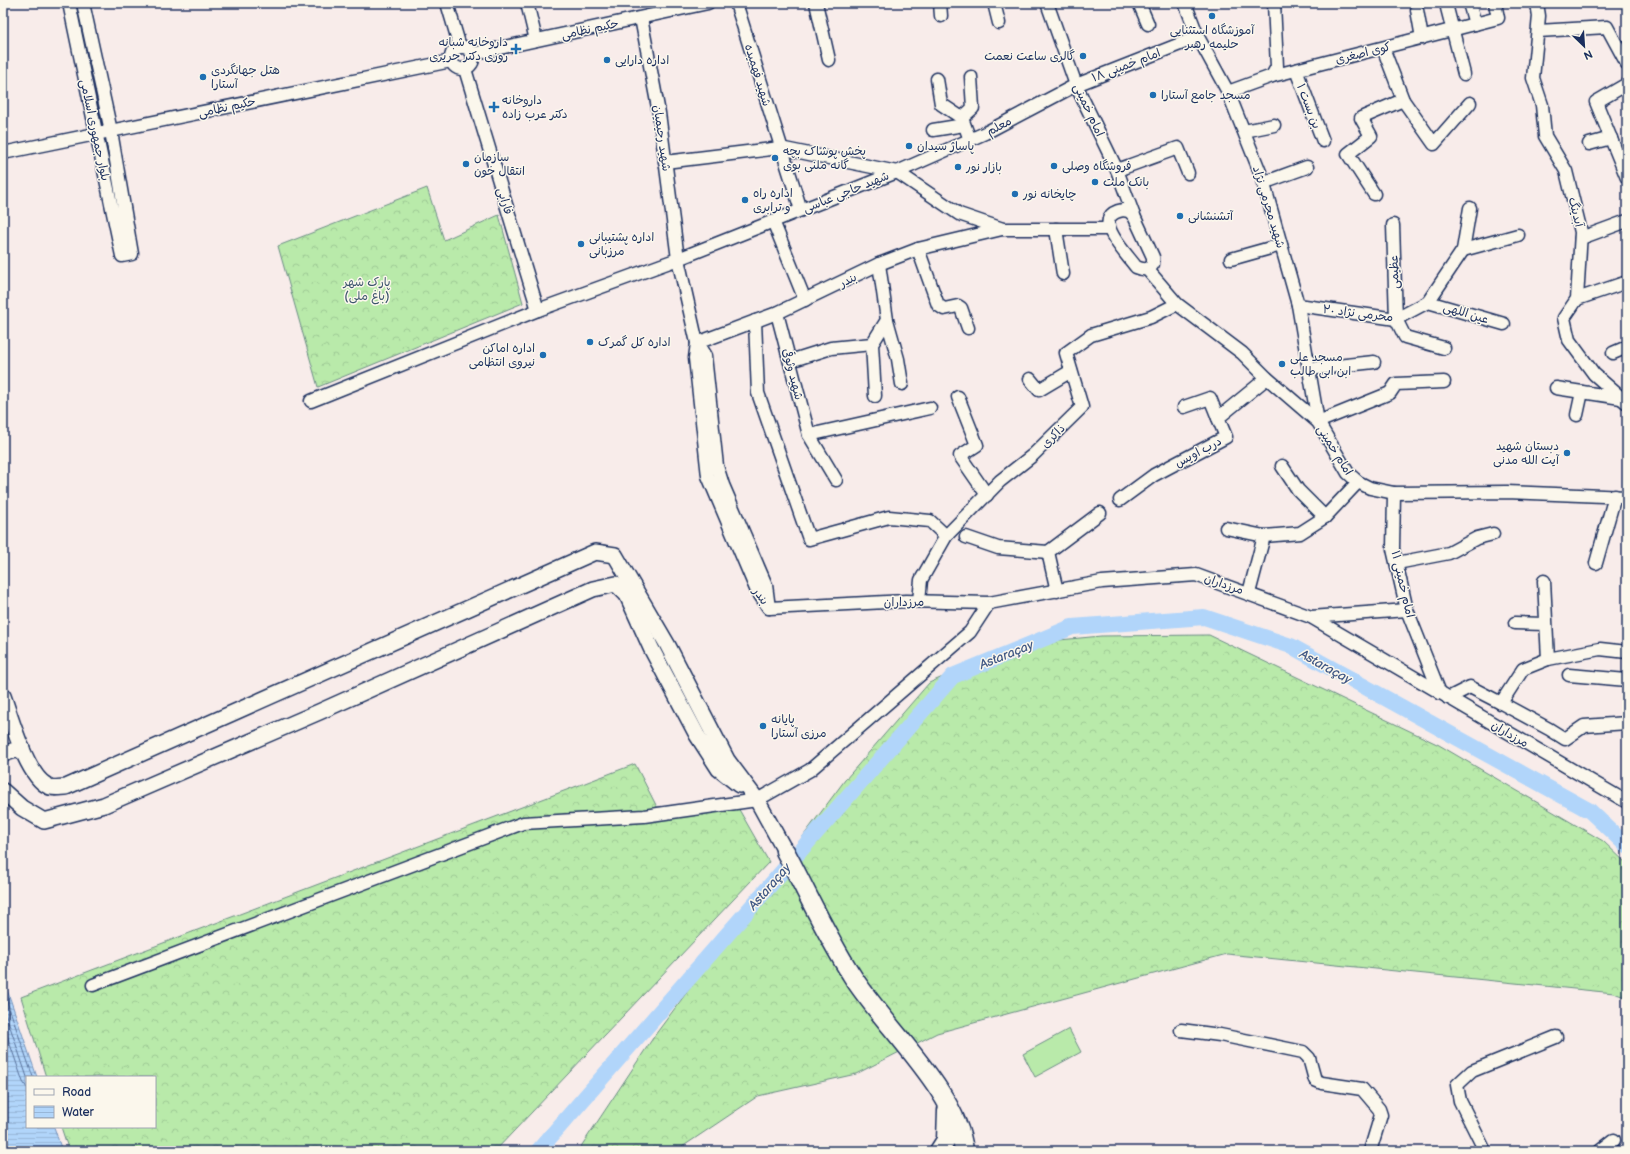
<svg xmlns="http://www.w3.org/2000/svg" width="1630" height="1154" viewBox="0 0 1630 1154" font-family="'Balsamiq Sans','Playpen Sans Arabic',sans-serif">
	<style>
		.grass { fill: #b9eaaa; stroke: #6a8c84 }
		.forest { fill: url(#forest-crowns); stroke: #6a8c84 }
		.water { fill: url(#water-rules); stroke: #7593bc }
		.lines { fill: none; stroke-linecap: round; stroke-linejoin: round }
		.shore { stroke: #57719c; stroke-width: 1 }
		.river { stroke: #b1d5fa; stroke-width: 16 }
		.minor-casing { stroke: #1b2f5e; stroke-width: 15 }
		.major-casing { stroke: #1b2f5e; stroke-width: 18 }
		.highway-casing { stroke: #1b2f5e; stroke-width: 21 }
		.minor { stroke: #fbf7ec; stroke-width: 12 }
		.major { stroke: #fbf7ec; stroke-width: 15 }
		.highway { stroke: #fbf7ec; stroke-width: 18 }
		.poi-dot { fill: #1f6fb2; stroke: #fbf7ec; stroke-width: 1.5 }
		.labels { text-anchor: middle; stroke-width: 3; stroke-linejoin: round; paint-order: stroke }
		.street-label { font-size: 12px; fill: #1b2f5e; stroke: #fbf7ec }
		.poi-label { font-size: 12px; fill: #1b2f5e; stroke: #fbf7ec; text-anchor: start }
		.park-label { font-size: 12px; fill: #3b546d; stroke: #fbf7ec }
		.water-label { font-size: 13px; font-style: italic; fill: #405885; stroke: #fbf7ec }
	</style>
	<defs>
		<pattern id="forest-crowns" width="20" height="18" patternUnits="userSpaceOnUse"><rect width="20" height="18" fill="#b9eaaa"/><path d="M2 6a3 3 0 1 1 6 0M12 15a3 3 0 1 1 6 0" fill="none" stroke="#9ec995"/></pattern>
		<pattern id="water-rules" width="6" height="5" patternUnits="userSpaceOnUse"><rect width="6" height="5" fill="#b1d5fa"/><path d="M0 2.5h6" fill="none" stroke="#98b7d9"/></pattern>
	</defs>
	<rect width="100%" height="100%" fill="#f8ecea"/>
	<filter id="ink" filterUnits="userSpaceOnUse"><feTurbulence type="fractalNoise" baseFrequency=".025" numOctaves="2"/><feDisplacementMap in="SourceGraphic" scale="8" xChannelSelector="R" yChannelSelector="G"/><feConvolveMatrix kernelMatrix="1 2 1 2 8 2 1 2 1" color-interpolation-filters="sRGB"/></filter>
	<g filter="url(#ink)">
		<path class="grass" d="M1069,1029l12,23 -46,25 -12,-23z"/>
		<g class="forest">
			<path d="M427,188l17,52 55,-25 24,88 -205,84 -40,-141z"/>
			<path d="M1209,635l230,110 164,96 24,23v134l-13,-5 -387,-39 -290,79 -81,41 -98,22 -82,55h-98l77,-116 190,-255 84,-97 89,-39 83,-8z"/>
			<path d="M635,764l22,43 80,-1 32,56 -274,289h-426l-8,-24h94v-50h-109l-25,-80z"/>
		</g>
		<path class="water" d="M3,978l34,99h-10v50h27l8,24h-59z"/>
		<g class="lines">
			<g class="shore">
				<path d="M3,990l30,87"/>
				<path d="M3,1006l24,71"/>
				<path d="M3,1024l20,58 4,6"/>
			</g>
			<path class="river" d="M538,1151l415,-475 119,-49 132,-10 87,29 299,165 37,35"/>
			<g class="minor-casing">
				<g id="minor">
					<path d="M69,3l53,253 10,-2 -21,-123 -28,-128"/>
					<path d="M447,3l13,44"/>
					<path d="M527,3l9,37"/>
					<path d="M736,3l65,207"/>
					<path d="M816,3l13,57"/>
					<path d="M940,3l1,13"/>
					<path d="M994,3l5,20"/>
					<path d="M1047,3l29,82 41,85 17,46"/>
					<path d="M1139,3l9,21"/>
					<path d="M1185,3l13,34 30,55 34,85 36,128 20,117 72,-29 6,-9 48,-2"/>
					<path d="M1469,3l6,21"/>
					<path d="M1537,3l2,13 -6,62 9,27 3,31 21,35 15,61 -4,67 -13,19 5,22 25,34 33,29"/>
					<path d="M1447,8l17,66"/>
					<path d="M1417,10l5,28"/>
					<path d="M641,18l18,95 19,146 19,84 8,13 12,110 6,19 43,100 3,23"/>
					<path d="M1538,31l69,-4 20,37"/>
					<circle cx="462" cy="58" r="11"/>
					<path d="M1383,48l20,52 31,44 36,-41"/>
					<path d="M472,54l236,-51"/>
					<path d="M465,69l73,241"/>
					<path d="M1296,70l27,71"/>
					<path d="M1272,76l5,-9 -3,-64"/>
					<path d="M937,79l4,25 21,14"/>
					<path d="M1627,84l-31,18 31,76"/>
					<path d="M1228,92l44,-16 226,-58 -3,-15"/>
					<path d="M933,130l31,-5"/>
					<path d="M1244,131l30,-6"/>
					<path d="M970,140l-8,-22 11,-10 -2,-31"/>
					<path d="M1589,144l22,-6"/>
					<path d="M3,153l448,-92"/>
					<path d="M665,162l115,-14 117,24 62,42 44,15h105"/>
					<path d="M1117,170l61,-22 10,25"/>
					<path d="M1263,183l44,-16"/>
					<path d="M1374,194l-26,-40 23,-18 -10,-18 42,-18"/>
					<path d="M1123,210l6,1 5,5 19,41v7c-4,7 -10,6 -17,3 -10,-14 -48,-51 -13,-57z"/>
					<path d="M773,221l32,79"/>
					<path d="M1393,225l3,94 9,18 39,11"/>
					<path d="M1056,229l7,45"/>
					<path d="M1581,238l46,-17"/>
					<path d="M918,249l20,56 6,4 14,-3 3,2 7,20"/>
					<path d="M1463,250l55,-15"/>
					<path d="M1231,259l50,-14"/>
					<path d="M1147,269l30,35 65,49 25,25 51,44 30,51 10,9 12,6 24,5 113,-1 120,5"/>
					<path d="M1577,299l50,-17"/>
					<path d="M1428,302l76,22"/>
					<path d="M1298,305l98,14 32,-17 35,-52 7,-42"/>
					<path d="M777,313l32,122 27,45"/>
					<path d="M887,320l11,39 4,25"/>
					<path d="M755,321l3,72 51,146 80,-22 41,4 16,15"/>
					<path d="M697,343l80,-30 102,-49 39,-15 84,-20"/>
					<path d="M697,343l-2,15 13,118 48,113 12,18"/>
					<path d="M1613,353l14,-6"/>
					<path d="M790,361l41,-13 41,-4"/>
					<path d="M1309,369l65,-7"/>
					<path d="M1030,379l9,11 32,-19"/>
					<path d="M1556,388l65,10"/>
					<path d="M875,396l-3,-52 15,-24 -8,-56"/>
					<path d="M958,397l19,48 -17,11 27,39"/>
					<path d="M311,401l227,-91 140,-51 219,-87 88,-39 91,-48 122,-48"/>
					<path d="M1184,407l26,-9 8,20"/>
					<path d="M1577,415l5,-23"/>
					<path d="M809,435l121,-27"/>
					<path d="M1282,466l16,24 27,27"/>
					<path d="M1394,493l-1,56 14,61 33,83"/>
					<path d="M1120,500l34,-25 72,-38 -8,-19 49,-40"/>
					<path d="M1226,528l38,8"/>
					<path d="M966,537l32,11 50,4"/>
					<path d="M1397,563l52,-10 28,-15 16,-4"/>
					<path d="M1596,563l19,-67"/>
					<path d="M1544,581l4,78"/>
					<path d="M1057,591l-9,-39 52,-39"/>
					<path d="M1249,593l15,-57 36,-3 25,-16 33,-35"/>
					<path d="M919,601l2,-21 25,-44 54,-55 33,-26 49,-48 -16,-54 25,-18 60,-18 26,-13"/>
					<path d="M769,608l137,-7 83,2 113,-21 94,-7 115,42 316,185"/>
					<path d="M1311,617l96,-7"/>
					<path d="M1515,623l30,1"/>
					<path d="M1569,675l58,5"/>
					<path d="M1448,698l22,-11 31,16 22,-34 25,-10 52,-10 27,3"/>
					<path d="M1501,703l48,26 16,10 19,-13 43,-3"/>
					<path d="M93,985l430,-162 121,-7 113,-16 53,-30 160,-138 19,-29"/>
					<path d="M1181,1030l39,5 83,17 6,6 6,22 7,3 40,6 17,20 2,6 -11,36"/>
					<path d="M1485,1151l-25,-50 -3,-16 15,-14 84,-34"/>
					<path d="M1600,1151l14,-11"/>
				</g>
			</g>
			<g class="major-casing">
				<g id="major">
					<path d="M3,696c8,22 24,81 45,90 4,3 13,1 18,1l529,-235 20,3 52,89 60,116 30,40 28,51"/>
					<path d="M3,754l19,-6"/>
					<path d="M3,791l19,17 22,13 60,-16 215,-93 274,-123 23,-5 11,11 24,53 46,87 22,34 20,16"/>
				</g>
			</g>
			<g class="highway-casing">
				<g id="highway">
					<path d="M785,851c22,41 41,84 66,123 31,51 107,117 113,177"/>
					<path d="M939,1151l7,-11 1,-30"/>
				</g>
			</g>
			<use href="#minor" class="minor"/>
			<use href="#major" class="major"/>
			<use href="#highway" class="highway"/>
		</g>
	</g>
	<g class="poi-dot">
		<circle cx="1212" cy="16" r="4"/>
		<path d="M514 43h4v4h4v4h-4v4h-4v-4h-4v-4h4z"/>
		<circle cx="1083" cy="56" r="4"/>
		<circle cx="607" cy="60" r="4"/>
		<circle cx="203" cy="77" r="4"/>
		<circle cx="1153" cy="95" r="4"/>
		<path d="M492 101h4v4h4v4h-4v4h-4v-4h-4v-4h4z"/>
		<circle cx="909" cy="146" r="4"/>
		<circle cx="775" cy="158" r="4"/>
		<circle cx="466" cy="164" r="4"/>
		<circle cx="1054" cy="166" r="4"/>
		<circle cx="958" cy="167" r="4"/>
		<circle cx="1095" cy="182" r="4"/>
		<circle cx="1015" cy="194" r="4"/>
		<circle cx="745" cy="200" r="4"/>
		<circle cx="1180" cy="216" r="4"/>
		<circle cx="581" cy="244" r="4"/>
		<circle cx="590" cy="342" r="4"/>
		<circle cx="543" cy="355" r="4"/>
		<circle cx="1282" cy="364" r="4"/>
		<circle cx="1567" cy="453" r="4"/>
		<circle cx="763" cy="726" r="4"/>
	</g>
	<g class="labels">
		<g class="street-label">
			<text transform="translate(590 29) rotate(-12)" y="4">حکیم نظامی</text>
			<text transform="translate(1363 53) rotate(-14)" y="4">کوی اصغری</text>
			<text transform="translate(1126 65) rotate(-21)" y="4">امام خمینی ۱۸</text>
			<text transform="translate(758 75) rotate(73)" y="4">شهید فهمیده</text>
			<text transform="translate(1309 106) rotate(69)" y="4">بن بست ۱</text>
			<text transform="translate(227 107) rotate(-12)" y="4">حکیم نظامی</text>
			<text transform="translate(1089 110) rotate(65)" y="4">امام خمینی</text>
			<text transform="translate(999 126) rotate(-28)" y="4">معلم</text>
			<text transform="translate(95 130) rotate(78)" y="4">بلوار جمهوری اسلامی</text>
			<text transform="translate(662 138) rotate(82)" y="4">شهید رحیمیان</text>
			<text transform="translate(846 192) rotate(-22)" y="4">شهید حاجی عباسی</text>
			<text transform="translate(505 201) rotate(73)" y="4">فارابی</text>
			<text transform="translate(1269 207) rotate(73)" y="4">شهید محرمی نژاد</text>
			<text transform="translate(1576 212) rotate(76)" y="4">آبدینگ</text>
			<text transform="translate(1394 272) rotate(-92)" y="4">عظیمی</text>
			<text transform="translate(848 280) rotate(-26)" y="4">بندر</text>
			<text transform="translate(1358 313) rotate(7)" y="4">محرمی نژاد ۲۰</text>
			<text transform="translate(1466 313) rotate(17)" y="4">عین اللهی</text>
			<text transform="translate(793 374) rotate(76)" y="4">شهید وثوقی</text>
			<text transform="translate(1053 436) rotate(-45)" y="4">ذاکری</text>
			<text transform="translate(1335 450) rotate(58)" y="4">امام خمینی</text>
			<text transform="translate(1198 452) rotate(-28)" y="4">درب اویس</text>
			<text transform="translate(1224 584) rotate(19)" y="4">مرزداران</text>
			<text transform="translate(1403 584) rotate(77)" y="4">امام خمینی ۱۱</text>
			<text transform="translate(761 596) rotate(55)" y="4">بندر</text>
			<text transform="translate(904 602) rotate(-1)" y="4">مرزداران</text>
			<text transform="translate(1510 734) rotate(30)" y="4">مرزداران</text>
		</g>
		<g class="poi-label">
			<text x="1212" y="34" text-anchor="middle">آموزشگاه استثنایی<tspan x="1212" dy="14">حلیمه رهبر</tspan></text>
			<text x="508" y="46" text-anchor="end">داروخانه شبانه<tspan x="508" dy="14">روزی دکتر حریری</tspan></text>
			<text x="1075" y="60" text-anchor="end">گالری ساعت نعمت</text>
			<text x="615" y="64">اداره دارایی</text>
			<text x="211" y="74">هتل جهانگردى<tspan x="211" dy="14">آستارا</tspan></text>
			<text x="1161" y="99">مسجد جامع آستارا</text>
			<text x="502" y="104">داروخانه<tspan x="502" dy="14">دکتر عرب زاده</tspan></text>
			<text x="917" y="150">پاساژ سیدان</text>
			<text x="783" y="155">پخش پوشاک بچه<tspan x="783" dy="14">گانه ملنی بوی</tspan></text>
			<text x="474" y="161">سازمان<tspan x="474" dy="14">انتقال خون</tspan></text>
			<text x="1062" y="170">فروشگاه وصلی</text>
			<text x="966" y="171">بازار نور</text>
			<text x="1103" y="186">بانک ملت</text>
			<text x="753" y="197">اداره راه<tspan x="753" dy="14">و ترابری</tspan></text>
			<text x="1023" y="198">چایخانه نور</text>
			<text x="1188" y="220">آتشنشانی</text>
			<text x="589" y="241">اداره پشتیبانی<tspan x="589" dy="14">مرزبانی</tspan></text>
			<text x="598" y="346">اداره کل گمرک</text>
			<text x="535" y="352" text-anchor="end">اداره اماکن<tspan x="535" dy="14">نیروی انتظامی</tspan></text>
			<text x="1290" y="361">مسجد علی<tspan x="1290" dy="14">ابن ابی طالب</tspan></text>
			<text x="1559" y="450" text-anchor="end">دبستان شهید<tspan x="1559" dy="14">آیت الله مدنی</tspan></text>
			<text x="771" y="723">پایانه<tspan x="771" dy="14">مرزی آستارا</tspan></text>
		</g>
		<g class="park-label">
			<text x="367" y="286">پارک شهر<tspan x="367" dy="14">(باغ ملی)</tspan></text>
		</g>
		<g class="water-label">
			<text transform="translate(1006 654) rotate(-22)" y="5">Astaraçay</text>
			<text transform="translate(1326 666) rotate(29)" y="5">Astaraçay</text>
			<text transform="translate(769 886) rotate(-49)" y="5">Astaraçay</text>
		</g>
	</g>
	<rect width="1630" height="1154" fill="none" stroke="#fbf7ec" stroke-width="16"/>
	<rect x="8" y="8" width="1614" height="1138" fill="none" stroke="#1b2f5e" stroke-width="1.5" filter="url(#ink)"/>
	<rect x="26" y="1076" width="130" height="52" fill="#fbf7ec" stroke="#a1a7b3"/>
	<rect x="34" y="1089" width="20" height="6" fill="#fbf7ec" stroke="#a1a7b3"/>
	<text x="62" y="1096" font-size="12" fill="#1b2f5e">Road</text>
	<rect x="34" y="1106" width="20" height="12" fill="url(#water-rules)" stroke="#a1a7b3"/>
	<text x="62" y="1116" font-size="12" fill="#1b2f5e">Water</text>
	<g transform="translate(1584 46) rotate(155)" stroke="#fbf7ec" stroke-width="3" paint-order="stroke">
	<path d="M0-3L7 15L0 10L-7 15Z" fill="#1b2f5e"/>
	<text y="-6" font-size="11" font-weight="bold" text-anchor="middle" fill="#1b2f5e">N</text>
	</g>
</svg>
